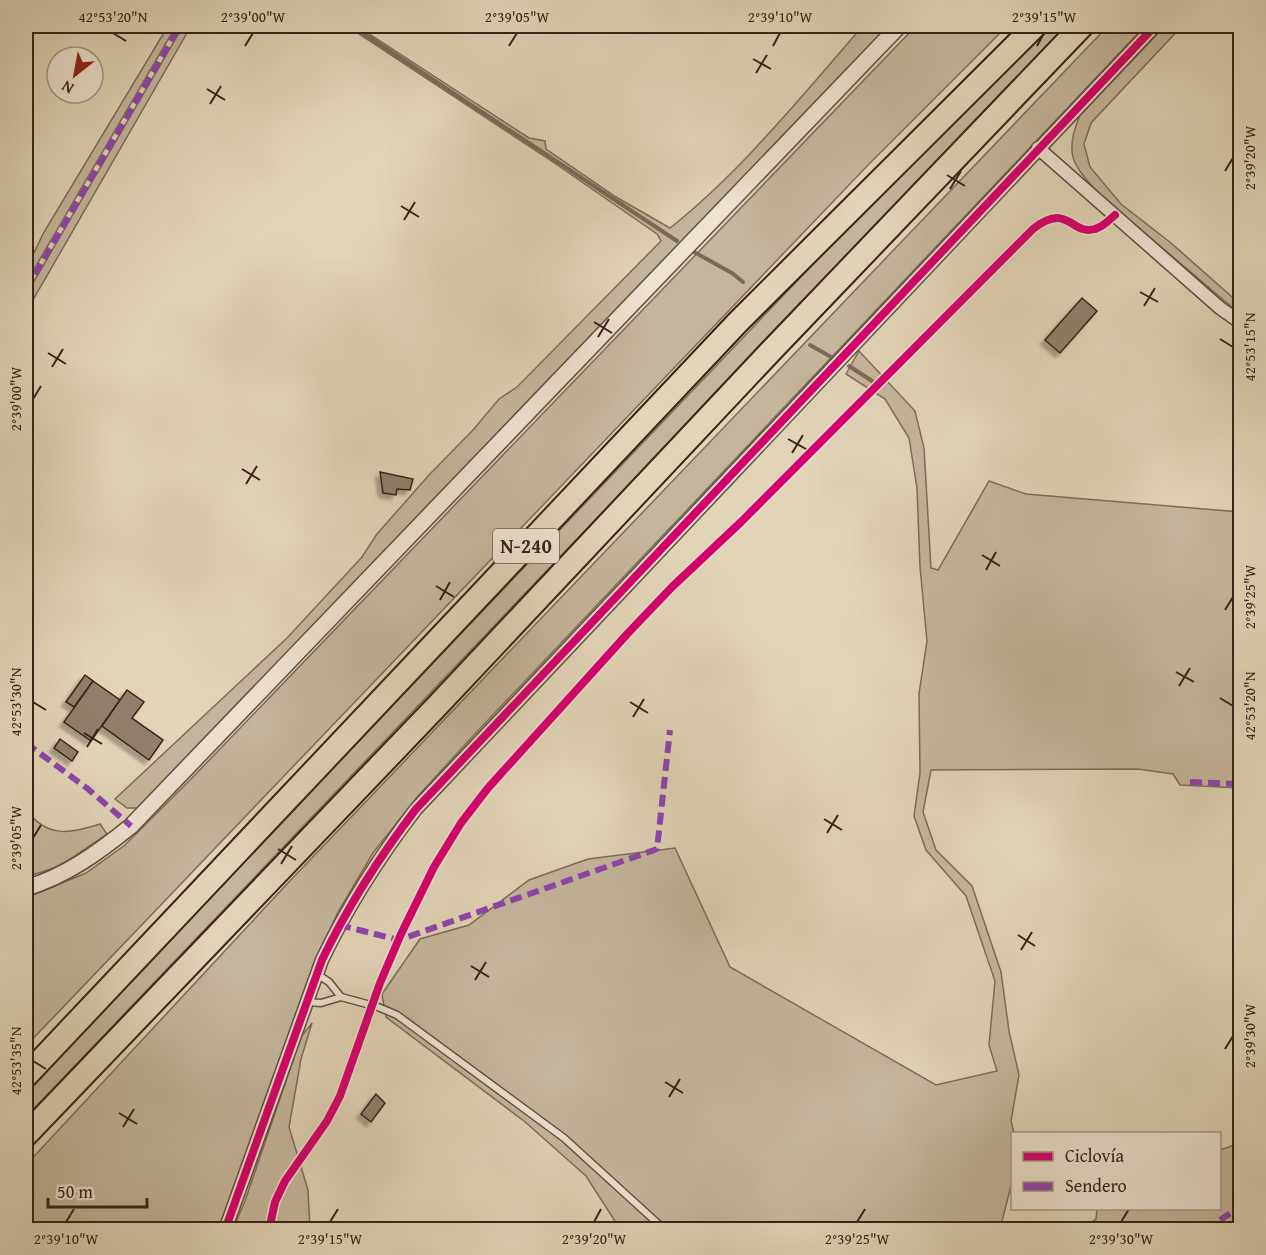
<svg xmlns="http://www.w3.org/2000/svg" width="1266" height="1255" viewBox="0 0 1266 1255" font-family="'Gentium Book Plus',serif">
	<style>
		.green { fill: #c4b69c; stroke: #7e6c5a; stroke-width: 1.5 }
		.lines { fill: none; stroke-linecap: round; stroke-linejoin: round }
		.stream { stroke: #7b6957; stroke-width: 4 }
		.building { fill: #907f6b; stroke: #382318; stroke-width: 1.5; filter: url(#shadow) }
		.service-casing { stroke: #624f40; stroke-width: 9 }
		.minor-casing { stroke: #624f40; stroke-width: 15 }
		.tertiary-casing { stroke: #624f40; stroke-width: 18 }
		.motorway-casing { stroke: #382318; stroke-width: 26 }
		.service { stroke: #ece3d0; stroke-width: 6 }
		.minor { stroke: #ece3d0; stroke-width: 12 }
		.tertiary { stroke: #ece3d0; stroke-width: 15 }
		.motorway { stroke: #e1d4b7; stroke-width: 22 }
		.quiet { stroke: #8e44ad; stroke-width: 6; stroke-dasharray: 12 6; stroke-linecap: butt }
		.cycleway-casing { stroke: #ece3d0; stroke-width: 11 }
		.cycleway { stroke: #d6006c; stroke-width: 8 }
		.ticks { fill: none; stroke: #382318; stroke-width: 2 }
		.labels { text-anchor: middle; stroke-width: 4.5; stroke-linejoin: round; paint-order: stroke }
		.shield { fill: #ece3d0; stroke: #6e5d4f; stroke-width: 1.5 }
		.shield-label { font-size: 20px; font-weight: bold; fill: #382318 }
		.neatline { fill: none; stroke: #382318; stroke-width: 2 }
		.ticks-label { font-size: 15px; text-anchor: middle; fill: #382318 }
	</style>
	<defs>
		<filter id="shadow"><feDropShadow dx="-4.5" dy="4.5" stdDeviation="1.5" flood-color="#0004"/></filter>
	</defs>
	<rect width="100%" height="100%" fill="#e1d4b7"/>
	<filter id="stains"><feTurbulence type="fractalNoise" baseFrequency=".00333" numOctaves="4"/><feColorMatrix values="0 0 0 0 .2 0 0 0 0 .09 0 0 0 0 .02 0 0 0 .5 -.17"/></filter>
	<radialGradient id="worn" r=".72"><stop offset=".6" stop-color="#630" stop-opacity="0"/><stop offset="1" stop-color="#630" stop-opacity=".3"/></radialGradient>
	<g class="green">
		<path d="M168,26h8l-150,257v-14l18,-37z"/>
		<path d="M183,26h8l-165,286v-17z"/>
		<path d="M347,26h10l172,112 16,3 1,8 70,48 54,31c72,-57 133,-134 193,-202h25l-695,728 -54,54h-12l-12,-9 172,-161 75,-81 15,-23 52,-59 44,-45 26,-31 18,-12 144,-146 -4,-7 -104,-72z"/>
		<path d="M916,26h91l-138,138 -843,882v-148l60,-25 39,-28 67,-67z"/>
		<path d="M1045,26h21l-1040,1091v-27l853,-895z"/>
		<path d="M1108,26h37l-672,710 -55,60 -45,57 -35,59 -24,51 -95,266h-183l-7,-7 -3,3v-60l260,-280z"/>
		<path d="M1165,26h17l-91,97 -7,21 6,23 31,37 50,39 69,61v10l-140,-119c-27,-30 -37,-40 -20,-80z"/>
		<path d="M859,351l56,60 9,37 7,120 7,2 51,-89 37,13 214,18v276l-60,-3 -7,-11 -35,-5 -207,1 -8,42 13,38 36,36 29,86 8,59 10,44 -8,46 3,12 -2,49 -12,47h-380l-34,-53 -62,-55 -138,-104 -4,-23 38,-55 49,-14 60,-45 59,-21 87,-11 55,119 206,118 61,-14 -8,-26 6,-64 -29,-85 -40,-46 -12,-34 6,-43 -1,-79 8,-53 -7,-74 -3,-79 -8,-50 -24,-39 -39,-25z"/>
		<path d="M26,809c20,29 44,25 74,15l7,10 -47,32 -34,11z"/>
		<path d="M312,1023l-11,36 -12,68 19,63 2,39h-77l12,-28 56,-164z"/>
		<path d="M1240,1143v86h-159l15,-10 1,-10 123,-1v-58z"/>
	</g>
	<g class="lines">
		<g class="stream">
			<path d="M352,26l325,215"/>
			<path d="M694,252l38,21 11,9"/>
			<path d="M810,345l21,12"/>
			<path d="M849,366l26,17"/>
		</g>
	</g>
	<g class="building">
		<path d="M1082,298l15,13 -37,42 -15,-13z"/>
		<path d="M380,472l33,7 -3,11 -13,-1 -1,6 -13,-2z"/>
		<path d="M85,675l8,6 -19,26 -8,-5z"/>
		<path d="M93,681l27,19 -29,41 -27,-19z"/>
		<path d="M127,690l17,12 -12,16 31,22 -14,20 -47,-34z"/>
		<path d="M60,739l18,13 -6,9 -18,-13z"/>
		<path d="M376,1094l9,9 -14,19 -10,-8z"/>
	</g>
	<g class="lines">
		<g class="service-casing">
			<g id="service">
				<path d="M317,974l12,8 12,15"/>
				<path d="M307,1002l14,1 20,-6 37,10 19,8 167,123 101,92"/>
			</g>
		</g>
		<g class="minor-casing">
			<g id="minor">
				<path d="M1038,148l182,160 20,14"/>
				<path d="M225,1230l97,-270c26,-54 58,-104 94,-151l739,-783"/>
			</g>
		</g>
		<g class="tertiary-casing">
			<path id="tertiary" d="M26,888c40,-12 73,-36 105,-62l768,-800"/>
		</g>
		<g class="motorway-casing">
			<g id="motorway">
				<path d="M26,1076l712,-754 297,-296"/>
				<path d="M26,1135l411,-429 333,-354 312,-326"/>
			</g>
		</g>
		<use href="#service" class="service"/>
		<use href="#minor" class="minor"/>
		<use href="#tertiary" class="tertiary"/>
		<use href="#motorway" class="motorway"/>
		<g class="quiet">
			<path d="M26,290l154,-264"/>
			<path d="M26,743l62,46 43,37"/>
			<path d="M1190,782l50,2"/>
			<path d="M339,925l60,15 258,-91 13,-119"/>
			<path d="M1205,1230l35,-23"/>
		</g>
		<g class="cycleway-casing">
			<g id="cycleway">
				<path d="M225,1230l97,-270c26,-54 58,-104 94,-151l739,-783"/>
				<path d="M269,1230l6,-28 10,-21 42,-60 13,-25 40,-113 21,-49 33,-67 27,-44 27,-35 141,-156 43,-45 69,-65 292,-293c35,-28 38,7 62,0 8,-2 14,-9 20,-14"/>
			</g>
		</g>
		<use href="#cycleway" class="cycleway"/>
	</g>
	<path class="ticks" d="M113,33l13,8M245,46l8,-13M509,46l8,-13M773,46l7,-13M1037,46l7,-13M753,59l18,10M756,73l11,-18M207,89l18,11M210,104l11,-18M1225,171l8,-13M947,175l18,11M950,189l11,-18M401,206l18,11M404,220l11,-18M1140,292l18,10M1144,306l11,-18M594,322l18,11M598,337l11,-18M1220,339l13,8M48,353l18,11M52,367l11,-18M33,399l8,-13M788,439l18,10M792,453l11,-18M242,469l18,11M246,484l11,-18M982,555l18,11M986,570l10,-18M436,586l18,11M440,600l10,-18M1225,610l8,-13M1176,672l18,10M1179,686l11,-18M1220,698l13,8M33,702l13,8M630,702l18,11M633,717l11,-18M84,733l18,11M87,747l11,-18M824,819l18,11M827,833l11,-18M33,838l8,-13M278,849l18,11M281,864l11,-18M1018,935l17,11M1021,950l11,-18M471,966l18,11M475,980l11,-18M1225,1049l8,-13M33,1061l13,8M665,1082l18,11M669,1097l11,-18M119,1113l18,11M123,1127l11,-18M66,1222l8,-13M330,1222l8,-13M594,1222l7,-13M857,1222l8,-13M1121,1222l8,-13"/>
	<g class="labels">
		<rect class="shield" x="493" y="529" width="66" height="34" rx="4.5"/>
		<g class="shield-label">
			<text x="526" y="553">N-240</text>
		</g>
	</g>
	<rect width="1266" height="1255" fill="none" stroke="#e1d4b7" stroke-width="66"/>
	<rect x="1011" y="1132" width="210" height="78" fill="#ece3d0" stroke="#a49686" stroke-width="1.5"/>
	<rect x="1023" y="1152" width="30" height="9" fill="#d6006c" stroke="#a49686" stroke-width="1.5"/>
	<text x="1065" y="1162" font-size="18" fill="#382318">Ciclovía</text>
	<rect x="1023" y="1182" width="30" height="9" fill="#8e44ad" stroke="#a49686" stroke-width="1.5"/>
	<text x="1065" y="1192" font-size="18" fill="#382318">Sendero</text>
	<g transform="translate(75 75) rotate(211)"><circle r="28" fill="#ece3d0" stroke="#a49686" stroke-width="1.5"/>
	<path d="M0-4.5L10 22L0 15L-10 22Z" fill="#8f2418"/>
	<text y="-9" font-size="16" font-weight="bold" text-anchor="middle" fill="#382318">N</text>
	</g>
	<path d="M48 1198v9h99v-9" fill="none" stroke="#382318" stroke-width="3"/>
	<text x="57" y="1198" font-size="18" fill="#382318" stroke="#ece3d0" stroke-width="4.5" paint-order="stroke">50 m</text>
	<rect x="33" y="33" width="1200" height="1189" class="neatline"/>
	<g class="ticks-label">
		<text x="113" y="22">42°53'20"N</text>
		<text x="253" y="22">2°39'00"W</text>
		<text x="517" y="22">2°39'05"W</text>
		<text x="780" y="22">2°39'10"W</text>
		<text x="1044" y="22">2°39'15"W</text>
		<text transform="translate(1250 158) rotate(-90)" y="5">2°39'20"W</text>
		<text transform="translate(1250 347) rotate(-90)" y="5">42°53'15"N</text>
		<text transform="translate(16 399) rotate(-90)" y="5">2°39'00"W</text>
		<text transform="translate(1250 597) rotate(-90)" y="5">2°39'25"W</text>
		<text transform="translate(16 702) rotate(-90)" y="5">42°53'30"N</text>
		<text transform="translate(1250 706) rotate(-90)" y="5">42°53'20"N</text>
		<text transform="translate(16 838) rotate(-90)" y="5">2°39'05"W</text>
		<text transform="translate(1250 1036) rotate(-90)" y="5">2°39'30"W</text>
		<text transform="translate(16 1061) rotate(-90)" y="5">42°53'35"N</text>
		<text x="66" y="1244">2°39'10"W</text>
		<text x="330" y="1244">2°39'15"W</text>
		<text x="594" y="1244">2°39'20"W</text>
		<text x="857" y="1244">2°39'25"W</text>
		<text x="1121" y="1244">2°39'30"W</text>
	</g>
	<rect width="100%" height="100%" filter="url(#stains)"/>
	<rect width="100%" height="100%" fill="url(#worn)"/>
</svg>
